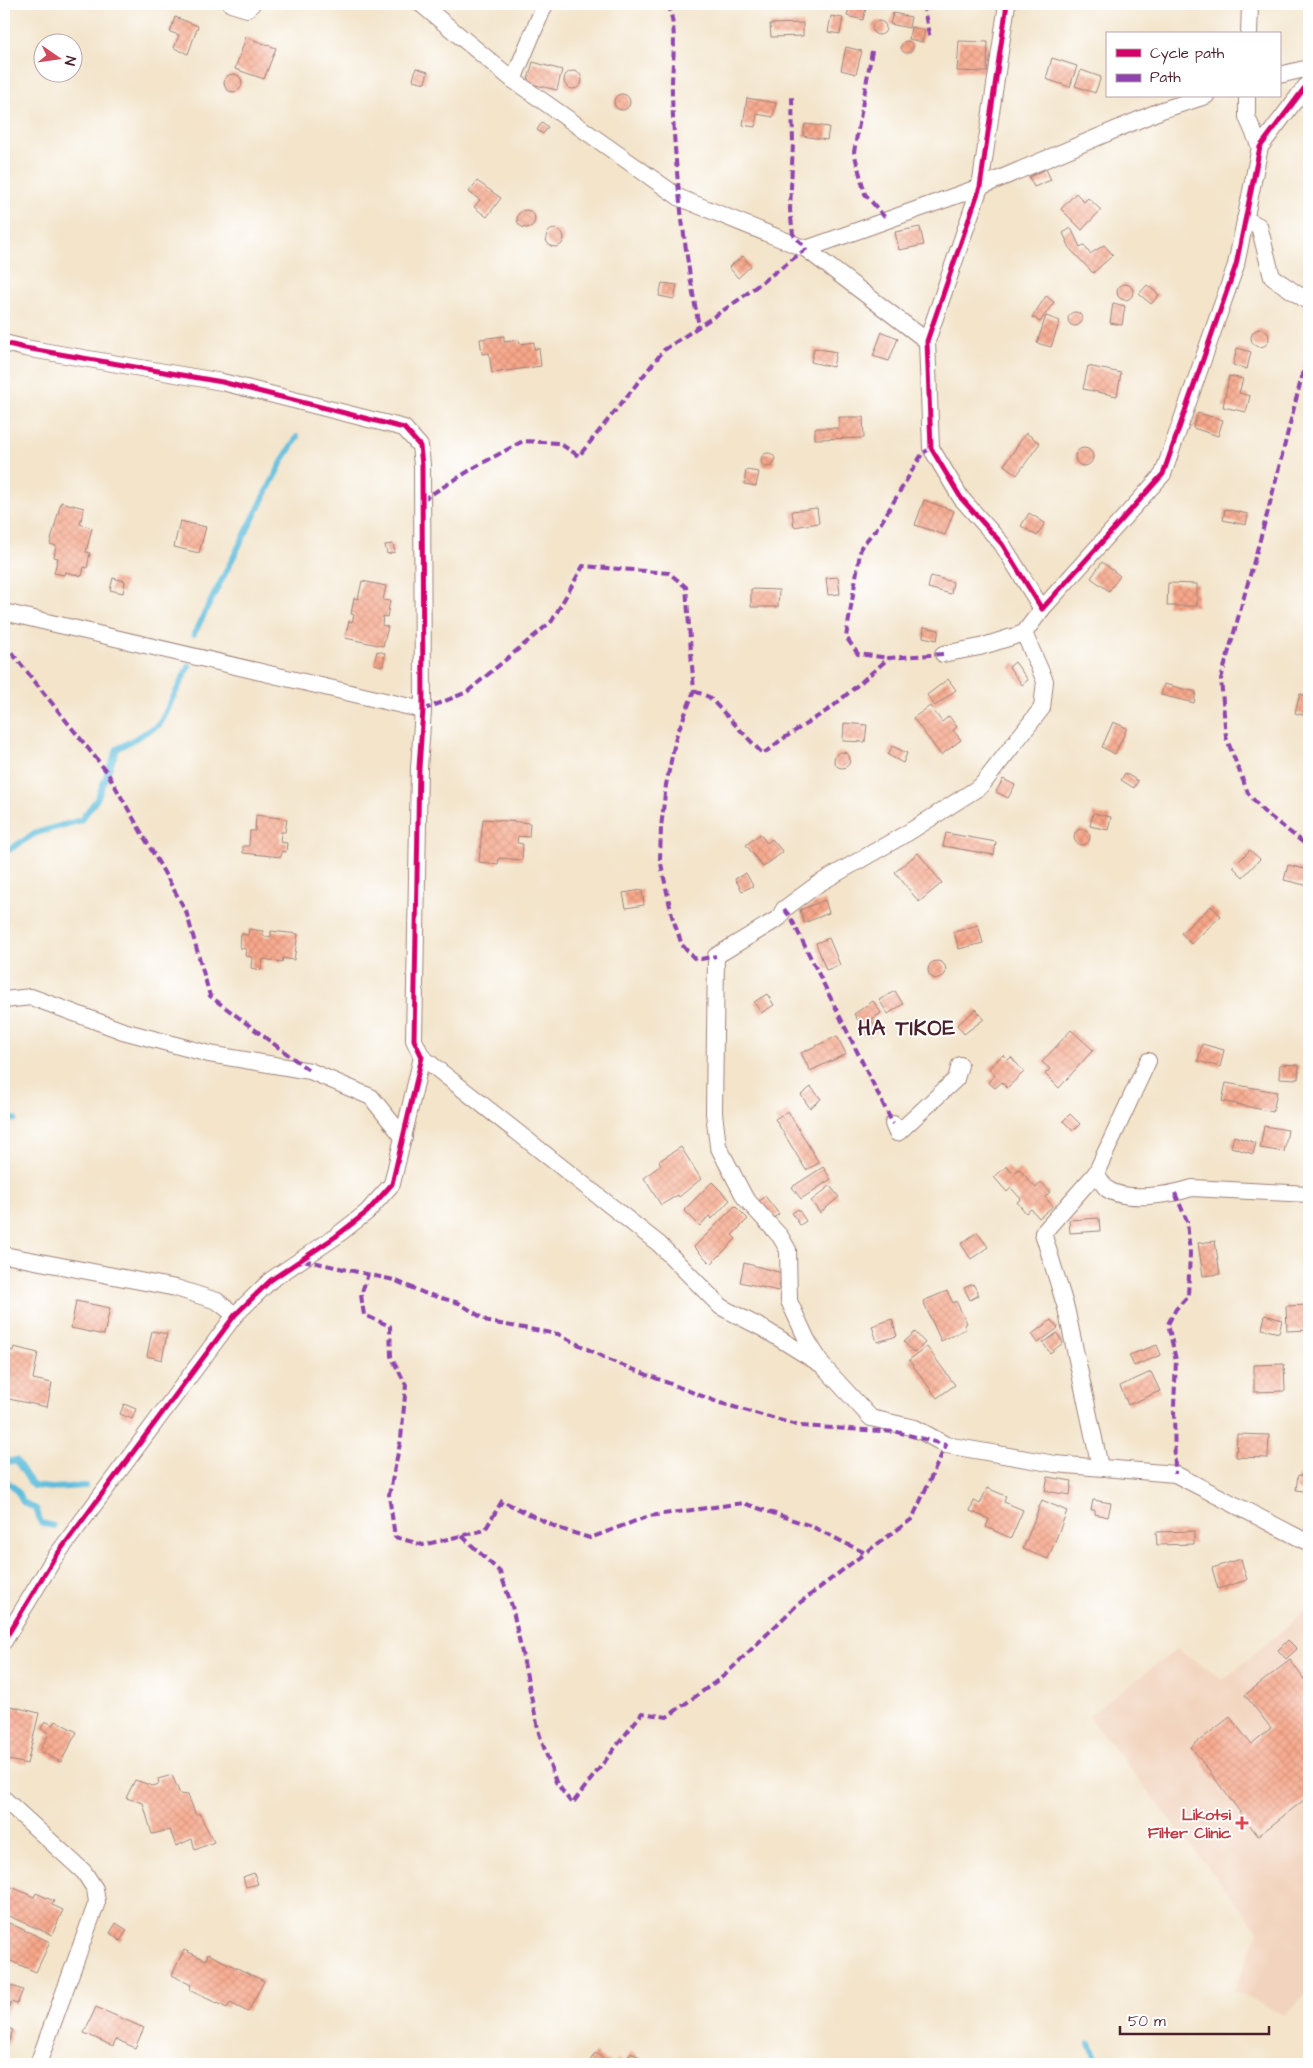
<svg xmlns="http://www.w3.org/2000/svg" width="1313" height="2068" viewBox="0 0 1313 2068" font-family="'Architects Daughter',sans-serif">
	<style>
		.built { fill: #f2d4be }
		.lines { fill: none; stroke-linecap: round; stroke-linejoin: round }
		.stream { stroke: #5ebddc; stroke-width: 6 }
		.building { fill: url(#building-cross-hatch) }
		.minor-casing { stroke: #9e827a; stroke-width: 18 }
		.minor { stroke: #fff; stroke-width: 16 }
		.quiet { stroke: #8e44ad; stroke-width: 4; stroke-dasharray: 8 4; stroke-linecap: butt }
		.cycleway-casing { stroke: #fff; stroke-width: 8 }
		.cycleway { stroke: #d6006c; stroke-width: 5 }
		.health-dot { fill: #e0444e; stroke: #fff; stroke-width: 2 }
		.labels { text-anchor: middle; stroke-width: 4; stroke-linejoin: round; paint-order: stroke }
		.health-label { font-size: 16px; font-weight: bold; fill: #be3a42; stroke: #fff; text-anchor: end }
		.district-label { font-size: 21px; font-weight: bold; letter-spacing: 1px; fill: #4a1f2b; stroke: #fff }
	</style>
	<defs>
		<pattern id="building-cross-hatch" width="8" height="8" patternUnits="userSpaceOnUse" patternTransform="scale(1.25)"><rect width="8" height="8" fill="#f7a78a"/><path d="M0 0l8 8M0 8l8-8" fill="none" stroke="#d58f77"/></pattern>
	</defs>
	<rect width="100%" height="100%" fill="#fff"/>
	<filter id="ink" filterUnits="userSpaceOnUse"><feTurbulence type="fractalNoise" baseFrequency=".02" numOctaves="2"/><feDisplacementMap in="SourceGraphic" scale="10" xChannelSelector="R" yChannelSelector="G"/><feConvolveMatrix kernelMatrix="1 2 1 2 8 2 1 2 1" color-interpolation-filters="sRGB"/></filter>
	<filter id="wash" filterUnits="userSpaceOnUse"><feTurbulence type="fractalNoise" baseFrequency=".0096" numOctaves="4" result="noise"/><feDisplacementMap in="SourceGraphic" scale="20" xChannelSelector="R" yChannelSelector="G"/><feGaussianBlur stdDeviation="1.12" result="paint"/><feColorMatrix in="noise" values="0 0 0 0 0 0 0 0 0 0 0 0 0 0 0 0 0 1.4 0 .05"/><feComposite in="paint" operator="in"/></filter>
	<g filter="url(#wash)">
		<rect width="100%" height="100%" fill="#f3e4ca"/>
		<path class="built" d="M1309,1608v383l-25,24 -50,-24 25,-60 -171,-215 89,-67 46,31z"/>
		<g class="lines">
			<g class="stream">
				<path d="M194,634l90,-176 13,-21"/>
				<path d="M4,853l32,-20 45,-13 16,-21 20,-50 42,-24 30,-59"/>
				<path d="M4,1120l11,-1"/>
				<path d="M4,1463l12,-3 17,26 19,2 33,-2"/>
				<path d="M4,1479l12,10 7,13 13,7 5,14 12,3"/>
				<path d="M1090,2044l9,20"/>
			</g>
		</g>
		<g id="blocks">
			<g class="building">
				<path d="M850,4l16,4 -3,12 -16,-4z"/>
				<path d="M893,13l18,4 -2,11 -19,-4z"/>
				<path d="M831,16l12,2 -3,16 -12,-2z"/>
				<path d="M175,17l23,9 -10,28 -14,-6 5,-13 -9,-3z"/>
				<circle cx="879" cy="28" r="7"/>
				<path d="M803,23v13l-32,1 -1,-13z"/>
				<path d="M911,27l14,3 -3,12 -13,-3z"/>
				<path d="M246,37l30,11 -12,31 -29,-10z"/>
				<circle cx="907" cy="47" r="6"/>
				<path d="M959,41l29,1 -1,30 -30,-1z"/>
				<path d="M846,47l16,4 -6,23 -15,-4z"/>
				<path d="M1052,58l25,8 -7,21 -24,-8z"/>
				<path d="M533,62l29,8 -5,20 -30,-7z"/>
				<path d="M416,68l12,4 -3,11 -12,-3z"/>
				<path d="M1081,70l20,7 -6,16 -20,-7z"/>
				<circle cx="573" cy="80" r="9"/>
				<circle cx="233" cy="83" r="9"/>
				<circle cx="622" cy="102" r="8"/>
				<path d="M747,98l29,5 -3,14 -16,-3 -2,13 -12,-2z"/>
				<path d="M542,122l6,5 -5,7 -6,-4z"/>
				<path d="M805,124l24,3 -2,13 -24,-4z"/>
				<path d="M1046,169l5,11 -17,7 -5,-10z"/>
				<path d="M477,181l24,17 -14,19 -13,-10 6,-7 -11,-8z"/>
				<path d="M1076,193l8,9 4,-4 13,12 -19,20 -21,-21z"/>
				<circle cx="526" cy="219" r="9"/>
				<path d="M920,227l4,18 -25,5 -4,-18z"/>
				<path d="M1071,228l9,19 4,-2 6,9 14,-9 9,10 -20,18 -22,-23 -8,-17z"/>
				<circle cx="555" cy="238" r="9"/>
				<path d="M743,256l8,10 -13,12 -9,-11z"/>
				<path d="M662,283l15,2 -3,14 -15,-3z"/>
				<circle cx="1125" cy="292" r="8"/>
				<path d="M1147,285l12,10 -8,9 -12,-10z"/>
				<path d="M1046,296l8,6 -14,20 -8,-5z"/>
				<path d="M1113,303l12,3 -3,19 -12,-2z"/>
				<circle cx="1075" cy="319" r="7"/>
				<path d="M1046,316l14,5 -9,26 -14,-4z"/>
				<circle cx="1260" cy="338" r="9"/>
				<path d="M882,332l16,6 -9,23 -16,-5z"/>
				<path d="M504,336v6l15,-2 1,4 14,-2v7l5,-1 2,18 -49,7 -3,-20 -7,1 -2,-15z"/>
				<path d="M814,348l22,4 -3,15 -22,-5z"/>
				<path d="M1237,348l14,4 -4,17 -14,-4z"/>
				<path d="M1088,366l33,7 -4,23 -34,-7z"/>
				<path d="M1229,376l14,3 -4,14 11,3 -4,16 -23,-5z"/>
				<path d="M1198,413l25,7 -5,16 -25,-8z"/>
				<path d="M839,417h24l1,21 -49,1v-11h24z"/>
				<path d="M1026,433l14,10 -23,32 -13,-10z"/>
				<circle cx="1084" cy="457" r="9"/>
				<circle cx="768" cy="460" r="7"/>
				<path d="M746,470l13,2 -3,14 -12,-2z"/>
				<path d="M924,500l30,11 -9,24 -30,-10z"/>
				<path d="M61,502l23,6 -4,16 12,4 -6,24 4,1 -3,15 -3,-1 -2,9 -17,-4 -1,3 -10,-2 4,-15 -4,-1 2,-11 -6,-2z"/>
				<path d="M817,508l2,15 -25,4 -2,-16z"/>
				<path d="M1225,509l23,5 -2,11 -23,-5z"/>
				<path d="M1029,513l16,10 -8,13 -16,-10z"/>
				<path d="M180,521l26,6 -7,26 -25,-6z"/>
				<path d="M393,544l2,8 -8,2 -2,-9z"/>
				<path d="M1102,562l18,14 -11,15 -18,-13z"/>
				<path d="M931,576l22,6 -2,12 -23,-6z"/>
				<path d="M838,577l2,17 -12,1 -2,-17z"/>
				<path d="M113,578l12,3 -2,12 -13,-3z"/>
				<path d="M362,581l24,5 -3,14 7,1 -3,16 -4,-1 -1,9 6,2 -5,19 -38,-8 4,-17 3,1 2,-7 -3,-1 3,-16 4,1z"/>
				<path d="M1168,583l29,1v22h-30z"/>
				<path d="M751,589l28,1 -1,17h-27z"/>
				<path d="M924,627l15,3 -2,10 -14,-3z"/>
				<path d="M377,651l8,2 -2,13 -9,-2z"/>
				<path d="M1015,662l13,18 -6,5 -13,-18z"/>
				<path d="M948,679l8,11 -21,16 -8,-11z"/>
				<path d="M1164,684l32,8 -2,11 -33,-8z"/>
				<path d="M1300,694l9,3v20l-14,-4z"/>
				<path d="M930,706l12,16 7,-6 8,11 -4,3 8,10 -20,15 -28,-37z"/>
				<path d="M1113,722l14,6 -12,26 -13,-7z"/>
				<path d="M844,723l23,2 -2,17 -22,-1z"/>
				<path d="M892,746l15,7 -4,10 -15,-8z"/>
				<circle cx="842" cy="760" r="8"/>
				<path d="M1125,773l13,8 -4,7 -13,-8z"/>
				<path d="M1003,779l12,6 -7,13 -12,-6z"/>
				<path d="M1093,813l18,4 -3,13 -18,-4z"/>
				<path d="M256,815l31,4 -2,13h-4l-1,10 7,1 -1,9 -4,-1 -1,6 -38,-4v-7h6l1,-15h5z"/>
				<path d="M483,819l47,4 -1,14 -11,-1 -1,7 6,1 -1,16 -23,-2 -1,6 -19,-2z"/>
				<circle cx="1082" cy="837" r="8"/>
				<path d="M946,833l50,9 -2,13 -51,-9z"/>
				<path d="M760,834l7,9 5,-4 11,13 -20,15 -17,-22z"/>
				<path d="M1250,850l10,9 -17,18 -10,-10z"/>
				<path d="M918,853l24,30 -23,19 -24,-30z"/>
				<path d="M1288,865l21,5v16l-25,-6z"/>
				<path d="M746,873l7,13 -11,5 -7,-12z"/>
				<path d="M642,890l2,15 -18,3 -3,-15z"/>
				<path d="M825,900l4,13 -25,10 -4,-13z"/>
				<path d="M1211,906l10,10 -30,28 -10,-11z"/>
				<path d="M978,925l5,18 -24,6 -5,-17z"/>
				<path d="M249,929l14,2v5l8,1v-6l27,3 -4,26 -11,-2 -1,4 -19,-3 -2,11 -10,-2 1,-11 -7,-1 1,-7 -6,-1 1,-14 7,1z"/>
				<path d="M829,938l11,27 -14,5 -10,-27z"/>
				<circle cx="937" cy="970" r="9"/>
				<path d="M895,991l8,13 -15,10 -9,-14z"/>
				<path d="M767,994l7,11 -13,8 -7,-11z"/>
				<path d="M873,1001l8,12 -10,7 7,10 -9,7 -15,-23z"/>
				<path d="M976,1009l8,10 -20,15 -7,-9z"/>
				<path d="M1071,1030l22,20 -34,38 -14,-14 5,-5 -8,-7z"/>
				<path d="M837,1036l9,18 -36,17 -9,-18z"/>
				<path d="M1202,1044l22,6 -4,17 -22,-6z"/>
				<path d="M1003,1055l5,5 3,-3 13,15 -17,16 -5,-6 -7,6 -7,-6 7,-7 -6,-7z"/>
				<path d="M1280,1064l19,1 -1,14 -19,-1z"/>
				<path d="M1226,1083l51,9 -4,20 -51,-11z"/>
				<path d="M811,1087l10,12 -11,9 -9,-13z"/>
				<path d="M788,1111l31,52 -13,7 -31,-51z"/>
				<path d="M1070,1114l10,10 -7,7 -10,-10z"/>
				<path d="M1264,1126l24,4 -4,22 -24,-4z"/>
				<path d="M1234,1136l22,7 -3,11 -22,-7z"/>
				<path d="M681,1147l20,32 -22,18 -1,-2 -17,10 -17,-27 17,-13 -2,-4z"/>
				<path d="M1007,1166l7,7 5,-4 17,19 5,-6 9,10 -5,5 8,9 -14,12 -8,-9 -5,4 -9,-11 4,-3 -10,-11 -4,4 -13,-15z"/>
				<path d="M823,1167l8,12 -30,20 -9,-12z"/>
				<path d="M712,1182l18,18 -18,19 -3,-3 -9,10 -16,-16z"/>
				<path d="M830,1186l9,11 -19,16 -9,-12z"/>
				<path d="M765,1196l14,18 -11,8 -13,-17z"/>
				<path d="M735,1206l13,13 -16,16 4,4 -25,25 -17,-17z"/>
				<path d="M798,1209l8,12 -6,4 -8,-12z"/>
				<path d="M1099,1218l1,13 -30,2 -1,-13z"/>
				<path d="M977,1232l11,15 -17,12 -10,-15z"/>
				<path d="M1215,1241l5,33 -17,2 -5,-33z"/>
				<path d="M744,1263l38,10 -4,18 -38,-9z"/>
				<path d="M973,1284l6,11 -9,5 -6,-12z"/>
				<path d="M947,1291l6,12 3,-2 11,22 -3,2 2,4 -25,12 -18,-40z"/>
				<path d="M76,1301l34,7 -6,27 -33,-7z"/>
				<path d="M1309,1305v25l-22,1 -1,-25z"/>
				<path d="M1265,1315l17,5 -3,13 -17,-4z"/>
				<path d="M892,1319l5,17 -20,6 -5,-16z"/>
				<path d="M1051,1320l7,8 -20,15 -6,-9z"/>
				<path d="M152,1331l15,3 -5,26 -15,-4z"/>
				<path d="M915,1332l10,11 -11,10 -10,-11z"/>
				<path d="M1057,1333l6,10 -13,10 -7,-10z"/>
				<path d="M1157,1345l4,10 -27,11 -5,-11z"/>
				<path d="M14,1347l24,6 -5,26 19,4 -5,24 -43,-9v-19l2,-13 -2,-1v-16l9,2z"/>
				<path d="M927,1347l28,38 -18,13 -28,-38z"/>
				<path d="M1284,1364l1,27 -31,1v-27z"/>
				<path d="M1151,1372l9,19 -32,14 -8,-19z"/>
				<path d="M124,1404l12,5 -4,10 -12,-5z"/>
				<path d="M1237,1434l32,1 -1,23 -32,-1z"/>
				<path d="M1298,1475l11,1v16l-13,-2z"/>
				<path d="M1048,1477l24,4 -2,14 -25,-4z"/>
				<path d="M987,1488l19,8 -2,6 19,8 -12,28 -25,-11 3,-8 -19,-8 4,-10 6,3z"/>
				<path d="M1042,1500l25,11 -19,48 -25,-10z"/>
				<path d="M1093,1500l18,3 -3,14 -13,-3v-4h-4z"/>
				<path d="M1194,1531v13l-37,1 -1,-13z"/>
				<path d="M1241,1559l6,21 -29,9 -6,-21z"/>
				<path d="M1288,1640l9,9 -11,10 -8,-9z"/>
				<path d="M1290,1660l19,26v110l-51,40 -67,-89 39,-30 21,27 20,-16 -26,-33z"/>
				<path d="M10,1706l29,7 -12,51 -23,-5v-42l3,1z"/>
				<path d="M45,1721l8,4 3,-4 21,11 -16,30 -21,-11 9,-18 -8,-4z"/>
				<path d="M172,1775l8,19 8,1 7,18 1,2 3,-2 15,29 -19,8 -3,-11 -16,7 -6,-16 -18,4 -9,-31 -17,-5 9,-18 18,6 6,-2 -1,-5z"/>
				<path d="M254,1873l4,11 -12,3 -3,-10z"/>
				<path d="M12,1887l22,10 2,-4 18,8 -2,4 11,5 -11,25 -48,-21v-9z"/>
				<path d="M9,1923l41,19 -14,30 -32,-14v-23z"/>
				<path d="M116,1923l11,7 -7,11 -10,-8z"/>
				<path d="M184,1950l22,10 2,-6 56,27 -16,31 -18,-9 -3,5 -38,-18 2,-5 -19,-10z"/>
				<path d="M4,1983l19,7 -6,14 -6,-2 -5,12 -2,-1z"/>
				<path d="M96,2007l48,21 -9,20 -19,-9 -3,7 -29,-13z"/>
				<path d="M4,2026l9,4 -9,24z"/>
				<path d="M631,2052l15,10 -1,2h-31l3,-5 6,4z"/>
				<path d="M595,2053l17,11h-24z"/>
			</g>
		</g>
	</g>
	<g filter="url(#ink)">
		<use href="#blocks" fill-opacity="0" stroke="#9e827a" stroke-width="1"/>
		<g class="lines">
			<g class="minor-casing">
				<g id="minor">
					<path d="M231,4l16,5 5,-5"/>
					<path d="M421,4l92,76 167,118 126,51 174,-62 182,-77 44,-14"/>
					<path d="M1007,4l-27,183 -53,154 4,107 30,50 41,46 40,65 121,-135 73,-209 24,-118 49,-65"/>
					<path d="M1249,34l1,-30"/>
					<path d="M1279,75l30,-7"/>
					<path d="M513,80l32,-76"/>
					<path d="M1247,96v21l13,30"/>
					<path d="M1245,219l14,7 13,51 37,25"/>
					<path d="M806,249l121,92"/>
					<path d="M4,343l21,5 197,34 182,46 16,18 2,19 1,245 -4,58 -5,272 8,17 -30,127 -25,28 -32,25 -64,43 -36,35 -182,245 -49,81"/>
					<path d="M4,612l419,98"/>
					<path d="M943,654l37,-7 44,-14 18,-24"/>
					<path d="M4,1000l27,-3 92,34 86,23 101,17 61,26 33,41"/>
					<path d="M422,1057l237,187 62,63 43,22 58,36 49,53 44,10 31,17 109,19 120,10 134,69"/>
					<path d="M893,1124l4,9 3,-2 56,-52 4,-14"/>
					<path d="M1096,1173c3,4 7,12 11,16 19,13 64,6 85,-1l117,6"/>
					<path d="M4,1255l172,33 41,13 18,14"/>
					<path d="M820,1361l-13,-21 -18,-39 -1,-51 -8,-14 -35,-38 -27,-52 -4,-33 2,-157 63,-38 5,-9 34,-25 91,-52 72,-46 61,-78 3,-27 -21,-48"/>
					<path d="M1100,1467l-34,-159 -23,-75 53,-60 52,-112"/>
					<path d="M4,1799l80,73 11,17 2,13 -59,162"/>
				</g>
			</g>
			<use href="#minor" class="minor"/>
			<g class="quiet">
				<path d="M668,4c11,30 3,60 4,91 3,77 12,155 27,231"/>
				<path d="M923,4l7,35"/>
				<path d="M872,51l-18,101 11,42 22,26"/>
				<path d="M1309,348l-41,163 -47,168 5,58 22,56 15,18 46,36"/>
				<path d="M931,448l-9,6 -41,69 -20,24 -15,90 12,17 31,4 54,-4"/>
				<path d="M422,500l55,-34 46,-25 36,2 20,13 85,-106 73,-49 69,-52 -13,-15 -3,-24 3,-66 -1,-48"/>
				<path d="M4,643l103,129 79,139 24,85 100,75"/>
				<path d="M694,691l15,6 54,57 18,-14 50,-32 58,-50"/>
				<path d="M423,710l44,-18 85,-71 31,-55 86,7 17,14 8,104 -18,46 -10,48 -5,43 -1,31 12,57 10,29 12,13 7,1 15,-3"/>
				<path d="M784,909l7,9 102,206"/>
				<path d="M1175,1193l12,28 3,32 -2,43 -12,13 -8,15 8,36 -2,47 1,67"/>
				<path d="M303,1260l91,20 30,13 35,10 30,19 69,12 51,26 111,43 80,23 97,6 49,13 -34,74 -47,34 -54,-27 -68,-23 -94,13 -59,22 -32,-10 -56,-27 -17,29 -62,15 -28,-8 -6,-42 12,-56 5,-54 -15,-29 -1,-30 -26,-11 -3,-20 7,-21"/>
				<path d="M462,1536l38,36 12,34 27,127 17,49 16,22 70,-91 25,4 58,-42 72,-70 68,-52"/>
			</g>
			<g class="cycleway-casing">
				<g id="cycleway">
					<path d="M1007,4l-27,183 -53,154 4,107 30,50 41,46 40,65 121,-135 73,-209 24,-118 49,-65"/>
					<path d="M4,343l21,5 197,34 182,46 16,18 2,19 1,245 -4,58 -5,272 8,17 -30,127 -25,28 -32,25 -64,43 -36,35 -182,245 -49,81"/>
				</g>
			</g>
			<use href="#cycleway" class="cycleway"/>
		</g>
	</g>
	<path class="health-dot" d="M1239.5 1815.5h5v5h5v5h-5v5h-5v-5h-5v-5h5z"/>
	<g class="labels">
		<g class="health-label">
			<text x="1231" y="1820">Likotsi<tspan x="1231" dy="18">Filter Clinic</tspan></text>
		</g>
		<g class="district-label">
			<text x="907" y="1035">HA TIKOE</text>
		</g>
	</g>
	<rect width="1313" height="2068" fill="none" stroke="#fff" stroke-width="20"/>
	<rect x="1106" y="32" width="175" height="65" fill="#ffffff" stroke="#b7a5aa"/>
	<rect x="1116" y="49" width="25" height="8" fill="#d6006c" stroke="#b7a5aa"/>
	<text x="1150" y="58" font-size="15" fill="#4a1f2b">Cycle path</text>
	<rect x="1116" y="74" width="25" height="8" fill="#8e44ad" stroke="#b7a5aa"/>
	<text x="1150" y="82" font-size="15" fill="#4a1f2b">Path</text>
	<g transform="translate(58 58) rotate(103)"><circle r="24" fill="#ffffff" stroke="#b7a5aa"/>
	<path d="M0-4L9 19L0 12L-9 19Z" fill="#d1495b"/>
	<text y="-8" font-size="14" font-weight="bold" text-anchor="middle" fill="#4a1f2b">N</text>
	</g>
	<path d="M1120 2026v8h149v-8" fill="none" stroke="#4a1f2b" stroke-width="2.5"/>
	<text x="1128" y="2026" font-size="15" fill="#4a1f2b" stroke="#ffffff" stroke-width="4" paint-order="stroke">50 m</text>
</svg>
